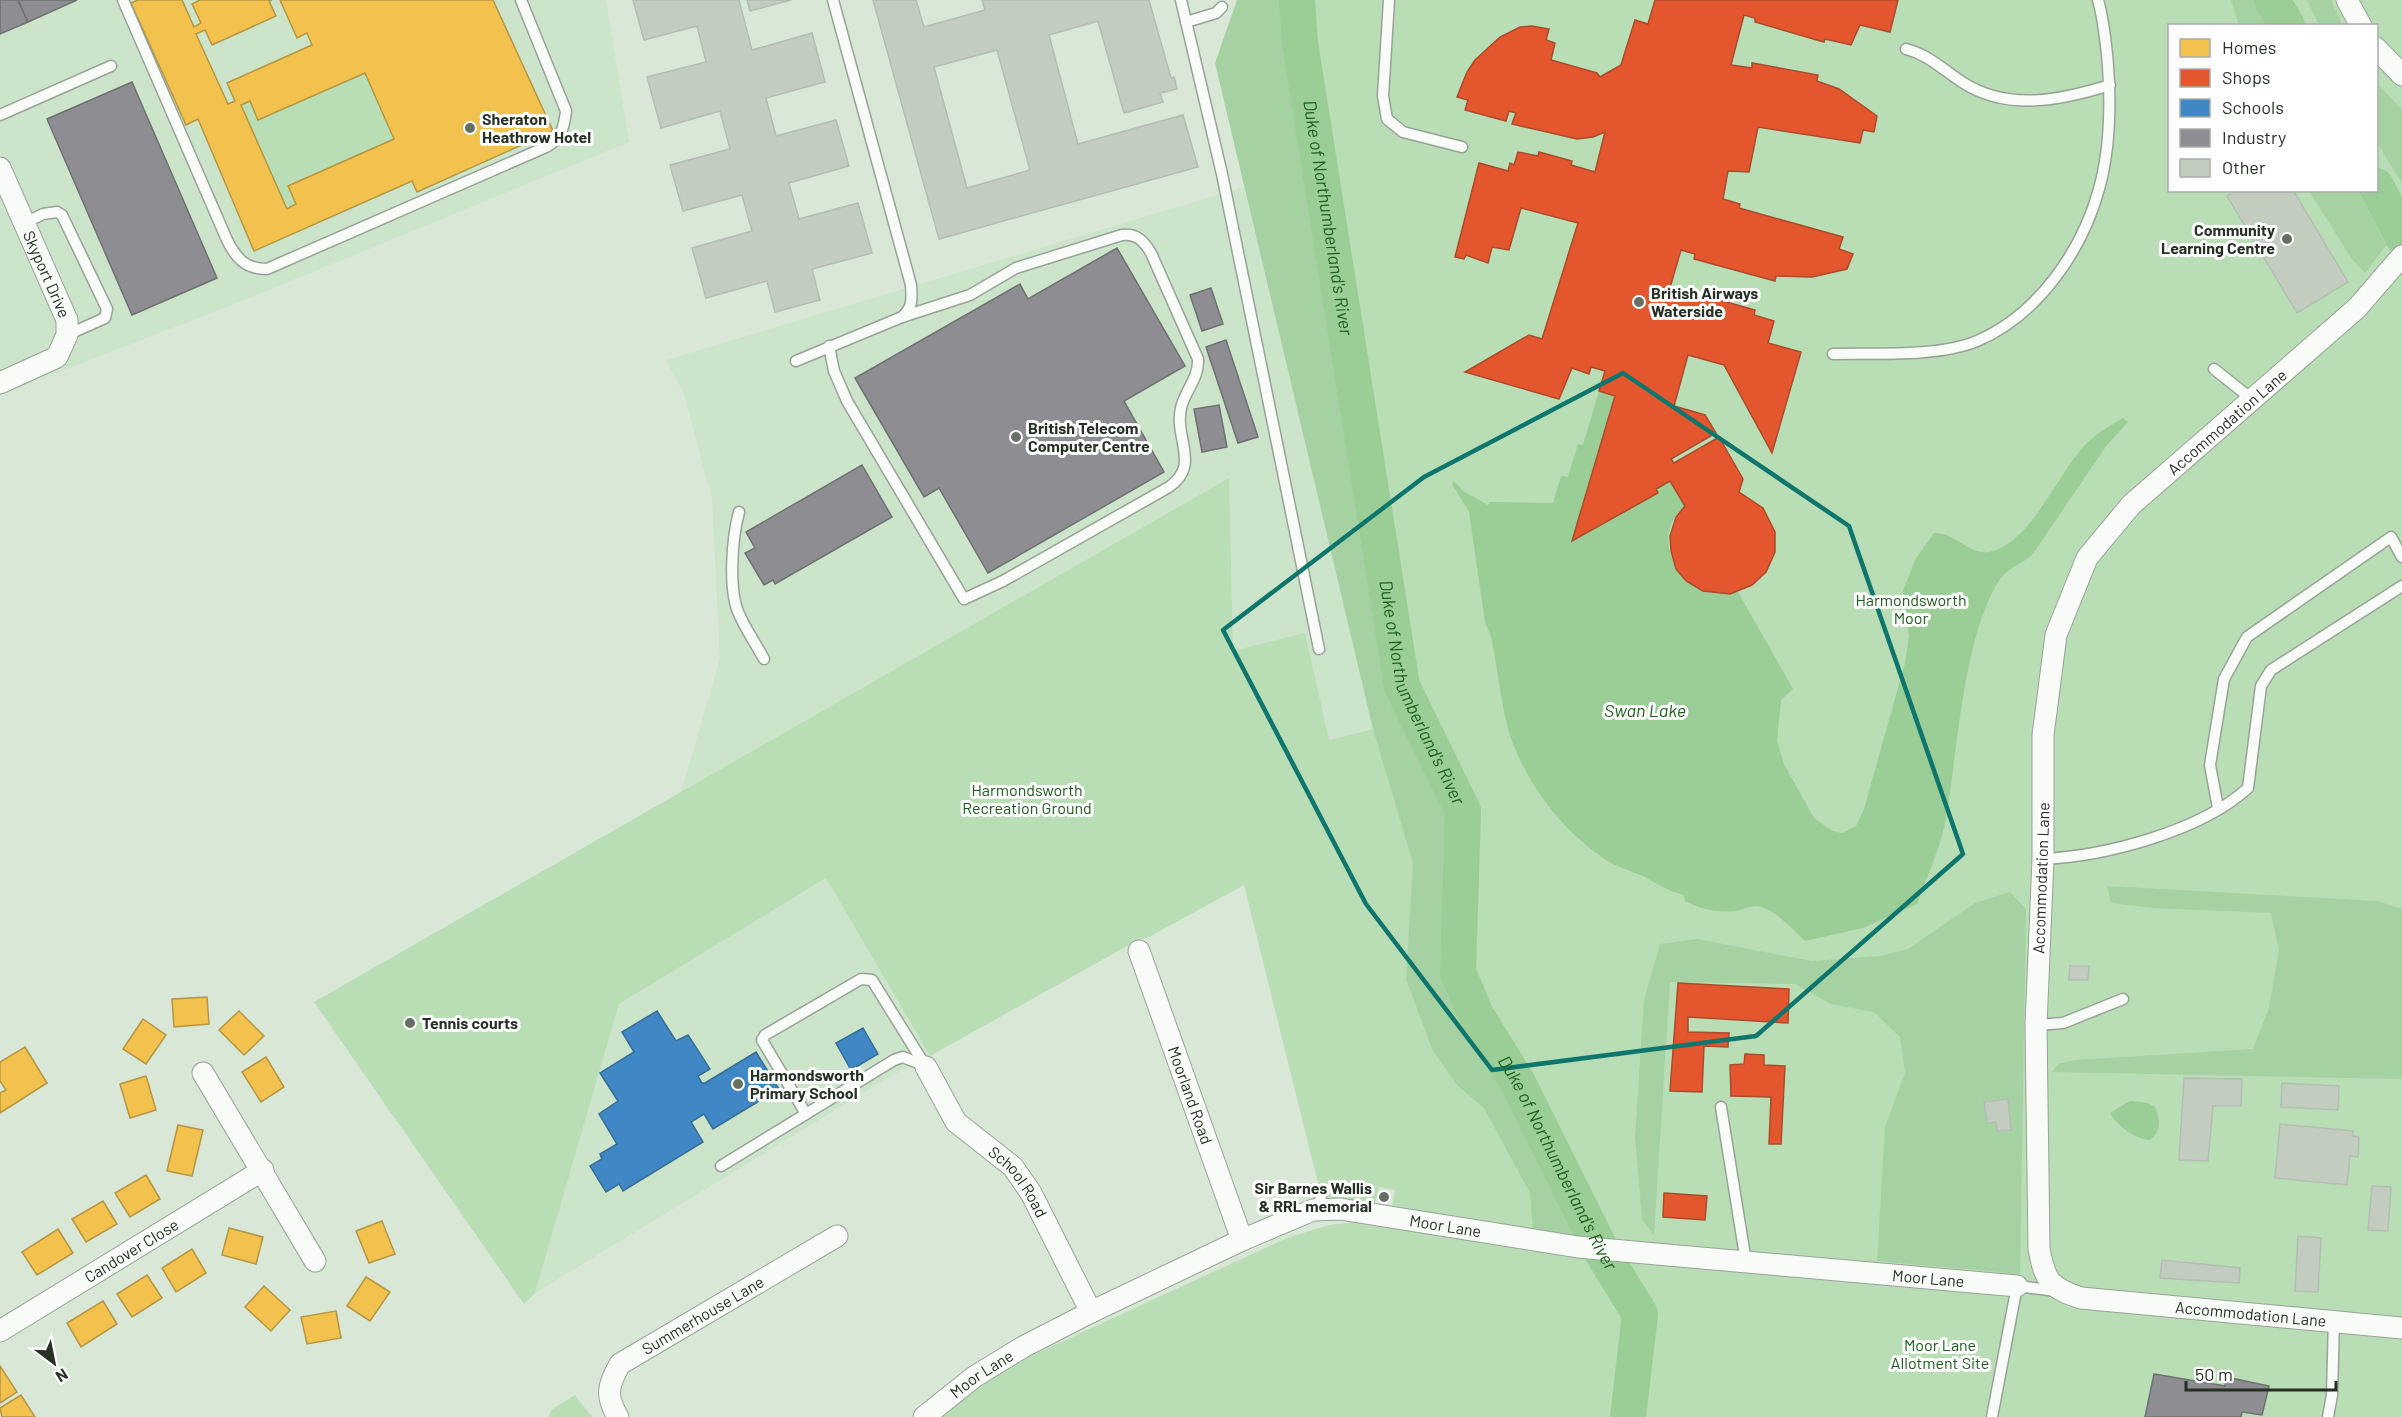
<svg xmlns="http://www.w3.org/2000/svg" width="2402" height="1417" viewBox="0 0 2402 1417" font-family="Barlow,sans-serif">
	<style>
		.built { fill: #cce4ca }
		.green { fill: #b9ddb5; fill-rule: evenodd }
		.forest { fill: #a6d1a3 }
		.water { fill: #9bce97 }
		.homes { fill: #f2c14e; stroke: #b59642; stroke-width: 1.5; fill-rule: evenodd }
		.shops { fill: #e4572e; stroke: #ab4b2b; stroke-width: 1.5 }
		.schools { fill: #3f88c5; stroke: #386e95; stroke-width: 1.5 }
		.industry { fill: #8d8d92; stroke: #6e7171; stroke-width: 1.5 }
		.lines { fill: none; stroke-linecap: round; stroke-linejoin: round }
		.river { stroke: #9bce97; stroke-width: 36 }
		.building { fill: #c2cdc0; stroke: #b3beb2; stroke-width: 1.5; fill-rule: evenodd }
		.lane-casing { stroke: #98a397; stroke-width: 13 }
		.street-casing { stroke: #98a397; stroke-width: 23 }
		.lane { stroke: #f9fbf9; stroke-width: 10 }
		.street { stroke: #f9fbf9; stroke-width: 21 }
		.marked { fill: none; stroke: #0f766e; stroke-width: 4.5; stroke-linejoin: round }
		.poi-dot { fill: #657063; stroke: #fff; stroke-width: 2 }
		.labels { text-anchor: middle; stroke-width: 6; stroke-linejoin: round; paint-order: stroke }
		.poi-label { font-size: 16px; font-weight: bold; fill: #263025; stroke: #fff; text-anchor: start }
		.street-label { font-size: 16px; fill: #263025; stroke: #fff }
		.park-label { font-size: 16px; fill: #1b5e1a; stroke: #fff }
		.water-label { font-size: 18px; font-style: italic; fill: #1e601c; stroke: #fff }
	</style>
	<rect width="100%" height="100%" fill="#d9e7d7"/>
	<g class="built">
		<path d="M0,0h606l23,142 -382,157 -247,96z"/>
		<path d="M1244,187l129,542 -45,11 -95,-89 -4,-173 -548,314 39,-133 -8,-160 -28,-105 -18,-34z"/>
		<path d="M826,878l104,178 -39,20 -356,217 84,-289z"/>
	</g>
	<g class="green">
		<path d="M1297,0h1105v1417h-1460l58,-47 287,-132 42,-13 35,-4 238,32 -85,-172 -41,-66 -18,-43 5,-161 -61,-125 -101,-643zM2170,26h206v164h-206z"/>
		<path d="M365,73l29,66 -106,47 8,18 -9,5 -46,-104 9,-4 8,18z"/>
		<path d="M1229,478l4,173 72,-18 24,107 81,-20 41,92 -4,161 14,34 125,233 -194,-33 3,-17 -16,-3 -4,17 -49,-7 -7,-10 -75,-302 -95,52 -13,4 -206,115 -104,-178 -207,126 -84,289 -11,11 -210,-302z"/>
		<path d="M575,1395l17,22h-43l2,-7z"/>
	</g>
	<g class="forest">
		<path d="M1237,0h53l3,45 104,642 54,125 -4,161 14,34 125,233 -53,-9 -3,-38 -46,-85 -27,-23 -24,-34 -27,-72 7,-116 -40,-134 -158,-666z"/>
		<path d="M2231,0h33l8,25h-33z"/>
		<path d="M2307,0h24l11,25h-23z"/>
		<path d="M2376,82l26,28v74l-25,-42z"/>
		<path d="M2309,191h49l28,54 -21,28 -13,-14z"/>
		<path d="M2107,886l270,15 25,8v170l-350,-7 6,-8 17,-4 178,-11 16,-41 10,-58 -8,-37 -118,-5 -42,-5z"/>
		<path d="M2010,892l16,17 -6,365 -143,-13 8,-134 20,-54 -5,-36 -26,-25 -43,-8 -36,-20 -125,-2 -16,253 -12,-16 -7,-82 9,-137 16,-56 37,-5 115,22 68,-5 28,-7 67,-46z"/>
	</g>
	<g class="water">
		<path d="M1599,391l16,5 -42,144 85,-47 -2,-4 14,-8 15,25c-40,32 -2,100 53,86l55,97 -12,11 -4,41 7,23 30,54 18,13 10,2 14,-7 8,-17 41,-146 4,-27 -6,-45 12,-31 19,-27c21,-1 34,22 55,19 42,-7 70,-83 100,-111 10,-9 22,-16 34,-23l5,4 -21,23 -75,110c-9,8 -25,14 -32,24 -37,57 -42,170 -54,239 -5,29 -19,58 -29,86l-54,24 -58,13c-13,-12 -26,-28 -43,-34 -10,-3 -18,3 -28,4 -18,2 -32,-2 -49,-10l-1,-6c-16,-4 -27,-11 -41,-19 -12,-5 -26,-9 -37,-16 -41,-27 -75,-70 -93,-116 -11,-29 -15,-75 -22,-107l-6,-15 -16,-110 -17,-28 2,-3 9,10 25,14 2,-3 63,1 8,-27 7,1 10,-33 5,1z"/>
		<path d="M2130,1101l18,2 7,4c6,13 6,24 -5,33 -15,-1 -33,-14 -40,-27z"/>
	</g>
	<g class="homes">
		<path d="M138,0h44l12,27 7,-4 -9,-19 8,-4h72l-3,1 7,15 -64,29 -7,-15 -9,4 32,70 7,-3 -8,-18 85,-38 -5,-12 -10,5 -17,-38h213l60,131 -136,61 -5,-11 -158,70 -56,-132 -12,6 -55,-122zM365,73l29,66 -106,47 8,18 -9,5 -46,-104 9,-4 8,19z"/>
		<path d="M207,997l2,27 -35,3 -2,-28z"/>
		<path d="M239,1011l25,25 -20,19 -25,-25z"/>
		<path d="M143,1019l23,16 -20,29 -23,-15z"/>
		<path d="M25,1047l22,36 -47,30v-20l6,-3 -6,-9v-19z"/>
		<path d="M266,1057l18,30 -23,15 -19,-30z"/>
		<path d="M146,1076l10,34 -26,8 -10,-34z"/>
		<path d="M178,1125l25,5 -11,46 -25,-5z"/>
		<path d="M146,1175l14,24 -30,18 -15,-24z"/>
		<path d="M103,1201l14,23 -31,18 -14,-23z"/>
		<path d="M382,1221l13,33 -26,9 -13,-32z"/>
		<path d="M229,1228l34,9 -7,27 -34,-9z"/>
		<path d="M58,1229l15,24 -36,22 -15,-23z"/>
		<path d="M192,1249l14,24 -30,19 -14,-24z"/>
		<path d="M147,1275l15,23 -30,19 -15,-23z"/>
		<path d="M366,1277l24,15 -20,29 -23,-15z"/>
		<path d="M264,1286l26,24 -19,21 -26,-24z"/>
		<path d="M103,1301l14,23 -36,23 -14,-24z"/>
		<path d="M336,1311l5,27 -34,6 -6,-27z"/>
		<path d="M0,1366l17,26 -17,11z"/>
		<path d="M21,1395l14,22h-33l-2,-9z"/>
	</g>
	<g class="shops">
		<path d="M1655,0h243l-8,32 -30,-7 -9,20 -26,-6 -1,3 -69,-20v-4l-11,-3 -13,50 21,3v-5l66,12 -1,6 22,8 38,27 -3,16 -11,-2 -3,13 -102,-16 -9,45 -21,-1 -5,28 17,5 -1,4 104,29 -4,12 14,5 -6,15 -35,8 -36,-1 -1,5 -81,-22 1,-5 -14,-4 -12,41 10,3 1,-5 75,21 -1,5 20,6 -6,22 33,9 -29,101 -48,-88 -36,-10 -14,51 31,9 11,18 -45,26 3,4 45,-26 24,42 -4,13 24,16 12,24v20l-9,20 -14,13 -22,9 -27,-3 -17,-10 -10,-12 -5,-18 -1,-15 6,-19 9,-11 -15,-25 -14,8 2,4 -86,48 43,-145 -16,-5 6,-20 -14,-4 -2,7 -17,-6 -13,31 -94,-27 64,-37 13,4 36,-116 -57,-15 -12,42 -17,-3 -4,16 -22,-8 -2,4 -9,-2 24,-94 29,8 2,-8 4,2 4,-13 20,4 1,-4 33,9 -1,4 24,7 10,-40 -12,5 -16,2 -65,-15 4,-11 -7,-2 -3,10 -41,-11 3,-10 -11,-3 10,-25 8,-12 25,-23 20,-10 12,-1 17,3 -3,11 9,3 -4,17 46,13 3,4 21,-12 14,-45 13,4z"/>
		<path d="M1678,983l111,6 -1,34 -100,-6v15l41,1 -1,14 -24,-1 -2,46 -32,-1z"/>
		<path d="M1745,1054l19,1v10l21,1 -4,78h-12l2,-47 -40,-1 -1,-31 14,-1z"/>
		<path d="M1664,1193l43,3 -2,24 -42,-3z"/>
	</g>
	<g class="schools">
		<path d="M657,1011l19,30 12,-6 22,34 -12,7 4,7h3l51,-31 23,37 -66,40 -9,-15 -13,8 12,20 -80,49 -4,-7 -13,8 -16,-26 12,-7 -2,-5 17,-10 -18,-30 19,-13 -18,-28 34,-21 -12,-20z"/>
		<path d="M863,1028l15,26 -27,16 -15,-27z"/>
	</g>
	<g class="industry">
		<path d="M0,0h18l10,22 -28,12z"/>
		<path d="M18,0h59l-49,22z"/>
		<path d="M132,82l85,196 -85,37 -85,-196z"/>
		<path d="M1117,248l68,118 -61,35 40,71 -176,101 -49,-85 -15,9 -69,-119 165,-94 8,15z"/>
		<path d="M1211,288l12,36 -21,7 -12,-36z"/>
		<path d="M1226,340l32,97 -20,6 -32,-96z"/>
		<path d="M1219,405l8,42 -25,5 -8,-43z"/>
		<path d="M862,465l30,52 -117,67 -2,-4 -9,5 -19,-32 10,-5 -9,-16z"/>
		<path d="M2154,1374l71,12 1,-9 43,9 -7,29 -20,-3 -1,5h-96z"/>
	</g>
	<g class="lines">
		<g class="river">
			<path id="s1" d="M1297,0l3,43 102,643 61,125 -5,161 18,43 41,66 86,173 37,60 -12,103"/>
			<path d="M2272,0l15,26"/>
			<path d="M2376,186l26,50"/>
		</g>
	</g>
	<g class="building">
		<path d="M633,0h106l13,50 60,-17 13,49 -59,16 10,38 60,-16 13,46 -60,17 10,36 59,-16 14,50 -60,16 8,31 -45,12 -8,-31 -61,17 -14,-50 60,-17 -10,-36 -59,16 -13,-46 60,-16 -10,-38 -59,17 -14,-51 59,-15 -9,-36 -53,14z"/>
		<path d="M747,0h44l-41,11z"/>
		<path d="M873,0h43l8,27 61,-17 -3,-10h167l22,78 3,-1 3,12 -17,4 3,9 -39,11 -26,-92 -49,14 29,109 105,-29 15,52 -259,72zM997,50l33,120 -63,18 -33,-121z"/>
		<path d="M2236,190h57l55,92 -51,31 -70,-117z"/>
		<path d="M2070,966h19l-1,14h-19z"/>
		<path d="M2184,1078l58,1 -1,27h-28l-5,55 -29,-1z"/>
		<path d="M2282,1083l57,3 -1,24 -57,-3z"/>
		<path d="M2008,1099l3,31 -14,1 -1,-9 -9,1 -3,-21z"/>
		<path d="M2280,1124l73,7v5l6,1 -1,20 -8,-1 -3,29 -72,-7z"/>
		<path d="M2372,1186l19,1 -3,44 -20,-1z"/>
		<path d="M2298,1236l23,2 -3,54 -23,-1z"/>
		<path d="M2162,1260l78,8 -1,15 -79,-5z"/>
	</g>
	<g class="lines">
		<g class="lane-casing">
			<g id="lane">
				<path d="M123,0l104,240c9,18 18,29 40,29l279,-122c15,-8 18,-19 20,-36l-45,-111"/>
				<path d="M1181,0l41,174 97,475"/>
				<path d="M1389,0l-6,96 4,23 16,13 59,15"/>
				<path d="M1186,22l30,-9 6,-6"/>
				<path d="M1906,49c23,6 36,20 56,33 46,30 100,18 148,3"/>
				<path d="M0,115l111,-49"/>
				<path d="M25,223l18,-9 14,-2 5,3 45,94 -2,9 -38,17"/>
				<path d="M829,346l5,25 13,30 117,198 39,-18 166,-94c32,-22 5,-48 12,-79 4,-18 18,-29 17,-49l-47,-106c-7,-12 -15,-20 -29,-18l-106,33 -46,27 -68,22"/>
				<path d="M1833,354c41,-1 107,3 144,-13 61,-26 105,-90 122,-152 12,-43 12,-91 8,-135 -2,-18 -4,-37 -9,-54"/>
				<path d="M796,361l106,-44c11,-10 10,-18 9,-32l-78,-285"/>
				<path d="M2214,369l39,31"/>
				<path d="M739,512c-7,26 -11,78 0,102 7,16 17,30 25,45"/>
				<path d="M2218,808l-8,-43 14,-86 23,-42 144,-100 11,20"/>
				<path d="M2043,859c63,-3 158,-28 205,-71l13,-102 10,-16 131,-84"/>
				<path d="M2036,1025l27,-2 60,-24"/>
				<path d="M1721,1107l25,155"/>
				<path d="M806,1114l-44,-74 3,-5 96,-56 11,1 54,87"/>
				<path d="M721,1166l173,-106 9,-3 20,8"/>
				<path d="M1317,1209l6,-19"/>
				<path d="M1992,1417l25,-131 40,5"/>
				<path d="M2328,1417l4,-22 2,-74"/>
			</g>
		</g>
		<g class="street-casing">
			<g id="street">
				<path d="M2347,0l14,26"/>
				<path d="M2376,48l26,27"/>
				<path id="s2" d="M0,168l67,152v15l-10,22 -57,26"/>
				<path id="s3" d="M2402,256l-45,52 -226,197 -44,53 -31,77 -13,100v124l-7,166 3,224c6,32 11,39 42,49l321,30"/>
				<path id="s4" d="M1139,951l103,289"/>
				<path id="s5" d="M926,1067l30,55 57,45 18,26 60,119"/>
				<path d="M203,1073l112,188"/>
				<path id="s6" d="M0,1331l263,-161"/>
				<path id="s7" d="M618,1417c-13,-21 -10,-32 2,-53l217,-128"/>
				<path id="s8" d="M924,1417l50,-40 49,-30 68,-35 151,-72 71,-30 27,-1 238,38 439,39"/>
			</g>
		</g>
		<use href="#lane" class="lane"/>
		<use href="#street" class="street"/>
	</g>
	<path class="marked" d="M1623,373l226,153 114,328 -207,182 -264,34 -126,-166 -143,-274 201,-153z"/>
	<g class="poi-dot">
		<circle cx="470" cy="128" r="6"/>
		<circle cx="2287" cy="239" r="6"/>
		<circle cx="1639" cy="302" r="6"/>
		<circle cx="1016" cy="437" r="6"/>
		<circle cx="410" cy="1023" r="6"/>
		<circle cx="738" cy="1084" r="6"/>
		<circle cx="1384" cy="1197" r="6"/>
	</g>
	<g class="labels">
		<g class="poi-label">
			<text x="482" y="125">Sheraton<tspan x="482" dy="18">Heathrow Hotel</tspan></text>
			<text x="2275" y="236" text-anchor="end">Community<tspan x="2275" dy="18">Learning Centre</tspan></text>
			<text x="1651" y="299">British Airways<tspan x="1651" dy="18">Waterside</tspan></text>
			<text x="1028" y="434">British Telecom<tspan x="1028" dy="18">Computer Centre</tspan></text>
			<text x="422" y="1029">Tennis courts</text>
			<text x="750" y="1081">Harmondsworth<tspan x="750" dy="18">Primary School</tspan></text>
			<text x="1372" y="1194" text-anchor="end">Sir Barnes Wallis<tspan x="1372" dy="18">&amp; RRL memorial</tspan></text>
		</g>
		<g class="street-label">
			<text dy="6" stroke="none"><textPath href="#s2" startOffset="116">Skyport Drive</textPath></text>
			<text transform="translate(2227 422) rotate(-41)" y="6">Accommodation Lane</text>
			<text transform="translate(2041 878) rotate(-88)" y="6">Accommodation Lane</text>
			<text dy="6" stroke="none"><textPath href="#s4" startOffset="153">Moorland Road</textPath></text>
			<text dy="6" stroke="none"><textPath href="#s5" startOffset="150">School Road</textPath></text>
			<text dy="6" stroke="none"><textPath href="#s8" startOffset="576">Moor Lane</textPath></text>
			<text dy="6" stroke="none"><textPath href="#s6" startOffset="154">Candover Close</textPath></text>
			<text dy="6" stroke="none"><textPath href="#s8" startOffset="1062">Moor Lane</textPath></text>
			<text dy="6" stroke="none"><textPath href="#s3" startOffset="1376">Accommodation Lane</textPath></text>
			<text dy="6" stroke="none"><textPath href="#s7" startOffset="153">Summerhouse Lane</textPath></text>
			<text dy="6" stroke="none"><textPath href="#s8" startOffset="72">Moor Lane</textPath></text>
		</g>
		<g class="park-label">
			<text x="1911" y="606">Harmondsworth<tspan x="1911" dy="18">Moor</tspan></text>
			<text x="1027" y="796">Harmondsworth<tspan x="1027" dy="18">Recreation Ground</tspan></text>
			<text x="1940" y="1351">Moor Lane<tspan x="1940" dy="18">Allotment Site</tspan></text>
		</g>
		<g class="water-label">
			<text dy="6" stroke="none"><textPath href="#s1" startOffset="220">Duke of Northumberland's River</textPath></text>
			<text dy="6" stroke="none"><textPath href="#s1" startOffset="706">Duke of Northumberland's River</textPath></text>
			<text x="1645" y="717">Swan Lake</text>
			<text dy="6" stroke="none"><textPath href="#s1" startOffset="1210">Duke of Northumberland's River</textPath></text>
		</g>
	</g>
	<rect x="2168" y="24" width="210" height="168" fill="#ffffff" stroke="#a8aca8" stroke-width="1.5"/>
	<rect x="2180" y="39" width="30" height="18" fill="#f2c14e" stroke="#a8aca8" stroke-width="1.5"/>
	<text x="2222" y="54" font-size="18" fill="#263025">Homes</text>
	<rect x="2180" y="69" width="30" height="18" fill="#e4572e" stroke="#a8aca8" stroke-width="1.5"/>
	<text x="2222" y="84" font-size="18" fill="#263025">Shops</text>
	<rect x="2180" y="99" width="30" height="18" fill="#3f88c5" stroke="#a8aca8" stroke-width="1.5"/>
	<text x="2222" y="114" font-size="18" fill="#263025">Schools</text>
	<rect x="2180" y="129" width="30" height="18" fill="#8d8d92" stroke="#a8aca8" stroke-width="1.5"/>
	<text x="2222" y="144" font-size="18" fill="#263025">Industry</text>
	<rect x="2180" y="159" width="30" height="18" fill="#c2cdc0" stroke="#a8aca8" stroke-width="1.5"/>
	<text x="2222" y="174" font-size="18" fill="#263025">Other</text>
	<g transform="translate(54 1363) rotate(148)" stroke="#ffffff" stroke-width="4.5" paint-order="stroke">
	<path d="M0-4.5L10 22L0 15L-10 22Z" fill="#263025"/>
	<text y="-9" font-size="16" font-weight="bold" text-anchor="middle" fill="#263025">N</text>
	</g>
	<path d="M2186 1381v9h150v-9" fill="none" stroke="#263025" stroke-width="3"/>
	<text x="2195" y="1381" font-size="18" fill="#263025" stroke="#ffffff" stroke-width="4.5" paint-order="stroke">50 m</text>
</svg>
